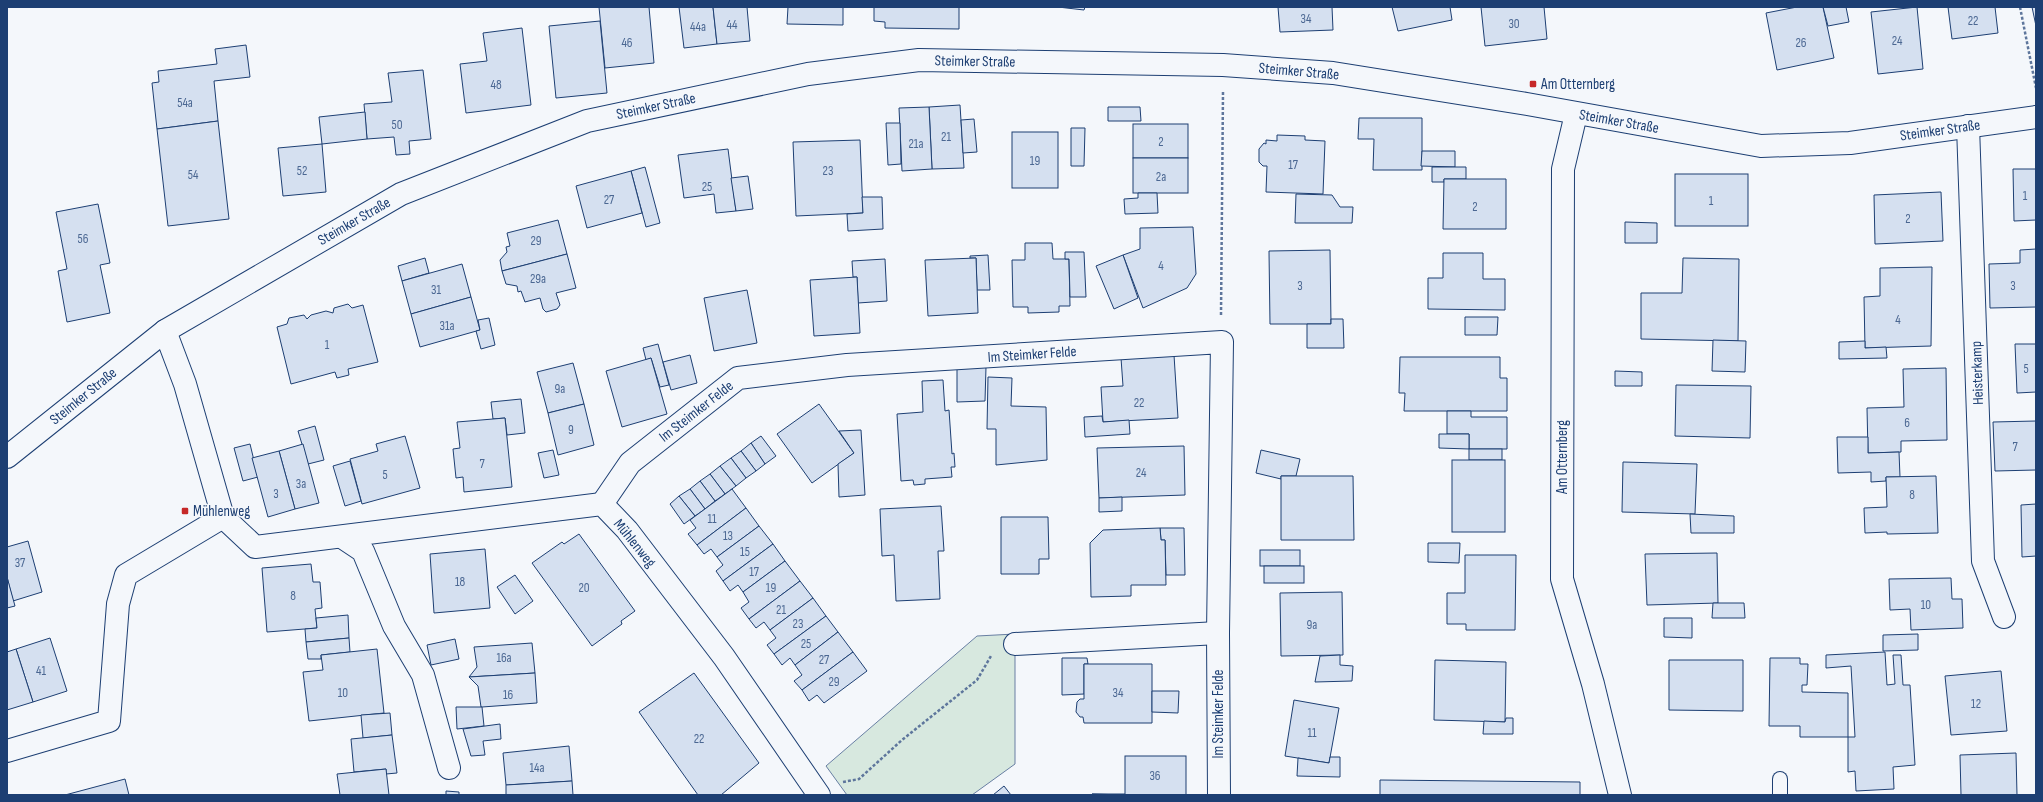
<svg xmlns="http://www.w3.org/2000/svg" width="2043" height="802" viewBox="0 0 2043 802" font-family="'Sofia Sans Condensed',sans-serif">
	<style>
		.green { fill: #d7e8df; stroke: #687fa3 }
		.building { fill: #d5e0f0; stroke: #1d3f73 }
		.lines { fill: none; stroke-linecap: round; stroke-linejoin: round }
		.service-casing { stroke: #1d3f73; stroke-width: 16 }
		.minor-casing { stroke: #1d3f73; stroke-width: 24 }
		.path { stroke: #5e769c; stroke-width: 2.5; stroke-dasharray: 3 2; stroke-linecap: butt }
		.service { stroke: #f4f7fb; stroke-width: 14 }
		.minor { stroke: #f4f7fb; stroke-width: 22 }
		.poi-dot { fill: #c62828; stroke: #f4f7fb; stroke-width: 1.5 }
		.labels { text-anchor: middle; stroke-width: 3; stroke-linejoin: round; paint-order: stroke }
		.number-label { font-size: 13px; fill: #4b6792 }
		.street-label { font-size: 15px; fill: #1d3f73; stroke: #f4f7fb }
		.poi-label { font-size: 15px; fill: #1d3f73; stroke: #f4f7fb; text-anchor: start }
	</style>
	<rect width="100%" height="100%" fill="#f4f7fb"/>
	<path class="green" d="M1015,634v130l-43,31h-125l-21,-29 151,-130z"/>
	<g class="building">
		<path d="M599,7h50l5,56 -49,5z"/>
		<path d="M679,7h34l4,37 -33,4z"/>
		<path d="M713,7h34l3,34 -33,3z"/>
		<path d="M788,7h55v18l-56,-1z"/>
		<path d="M874,7h85v22l-74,-1v-6l-11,-1z"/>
		<path d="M1058,7h27l-1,3z"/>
		<path d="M1278,7h54l1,23 -53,2z"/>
		<path d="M1392,7h58l2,13 -54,11z"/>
		<path d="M1481,7h63l3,32 -62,7z"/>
		<path d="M1797,7h26l11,51 -57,12 -11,-57z"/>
		<path d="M1823,7h23l3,15 -21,4z"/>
		<path d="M1917,7l6,62 -45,5 -7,-62z"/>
		<path d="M1948,7h47l3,26 -46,6z"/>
		<path d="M2032,7h4v19z"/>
		<path d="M600,21l7,72 -51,5 -7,-72z"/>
		<path d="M522,28l9,77 -65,8 -6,-49 27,-3 -4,-28z"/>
		<path d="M246,45l4,32 -36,4 4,40 -61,8 -5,-46 7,-1 -1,-11 59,-7 -2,-15z"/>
		<path d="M423,70l8,69 -22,2 1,13 -14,1 -2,-18 -27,2 -3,-35 28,-2 -4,-29z"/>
		<path d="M960,105l4,63 -32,1 -3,-62z"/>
		<path d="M929,107l3,62 -30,2 -3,-63z"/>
		<path d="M1108,107h32l1,14h-33z"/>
		<path d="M365,112l2,27 -45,5 -3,-27z"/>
		<path d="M1359,118h63v52h-49l1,-31h-16z"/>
		<path d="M974,119l3,33 -14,1 -2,-33z"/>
		<path d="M218,121l11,98 -61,7 -11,-97z"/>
		<path d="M886,123h14l1,41 -13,1z"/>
		<rect x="1133" y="124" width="55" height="34"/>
		<path d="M1071,128h14l-1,38h-13z"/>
		<rect x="1012" y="132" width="46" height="56"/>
		<path d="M1277,135l28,1v4l20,1 -2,53 -57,-2 1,-26h-4l-4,-4v-13l5,-6 2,1v-4l11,1z"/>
		<path d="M860,140l3,73 -67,3 -3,-74z"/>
		<path d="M322,144l4,48 -43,4 -5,-48z"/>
		<path d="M728,149l8,62 -20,2 -2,-19 -30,4 -6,-43z"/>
		<path d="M1422,151h33v16l-34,-1z"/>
		<rect x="1133" y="158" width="55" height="35"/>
		<path d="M645,167l15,56 -14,4 -15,-56z"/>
		<path d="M1432,167h34v12h-22v3h-12z"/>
		<path d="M2013,169h23v51l-22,1z"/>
		<path d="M631,171l11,42 -55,15 -11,-42z"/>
		<rect x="1675" y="174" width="73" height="52"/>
		<path d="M748,176l5,33 -17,2 -5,-33z"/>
		<path d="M1444,179h62v50h-63z"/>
		<path d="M1941,192l2,49 -68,3 -1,-49z"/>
		<path d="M1138,193h19l1,20 -33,1 -1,-15 14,-1z"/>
		<path d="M1296,194l36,1 8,12h13l-1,16h-57z"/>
		<path d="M862,197h20l1,32 -35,2 -1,-17 16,-1z"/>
		<path d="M98,204l12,59 -10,2 10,48 -43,9 -9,-51 9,-2 -11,-57z"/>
		<path d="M558,220l9,34 -65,17 -2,-11 7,-8 -1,-5 4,-1 -3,-13z"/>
		<path d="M1625,222l32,1v20h-32z"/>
		<path d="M1193,227l3,47 -9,14 -44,20 -20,-53 17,-6v-21z"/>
		<path d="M1025,243h27l1,16h16l1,47h-11v6l-31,1v-6h-15l-1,-47h13z"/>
		<path d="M2036,249v58l-46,1 -1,-44 31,-1v-13z"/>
		<path d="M1330,250l1,74h-61l-1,-73z"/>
		<path d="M1065,252h19l2,45h-16l-1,-38h-4z"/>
		<path d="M1443,253h40v26h22v31l-77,-1v-31h15z"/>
		<path d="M567,254l9,34 -20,5 4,12 -3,4 -11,3 -3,-3 -3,-11 -15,4 -4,-11 -3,1 -1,-6 -11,-2 -4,-13z"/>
		<path d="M988,255l2,35h-13l-1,-32h-6v-2z"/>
		<path d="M1123,255l15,43 -24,11 -18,-43z"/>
		<path d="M425,258l4,15 -27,8 -4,-15z"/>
		<path d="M976,258l2,55 -50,3 -3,-56z"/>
		<path d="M1683,258l56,1 -1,82 -97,-2v-46h41z"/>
		<path d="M885,259l2,42 -29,2 -1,-26h-4l-1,-16z"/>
		<path d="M462,264l9,33 -60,17 -9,-33z"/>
		<path d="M1932,267l-1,79 -66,2 -1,-51 16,-1v-28z"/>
		<path d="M857,277l3,56 -46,3 -4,-56z"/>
		<path d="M747,290l10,53 -43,8 -10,-53z"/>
		<path d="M471,297l9,33 -60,17 -9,-33z"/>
		<path d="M348,304l4,4 11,-3 15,57 -30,7 1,6 -12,3 -2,-6 -44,12 -14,-57 10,-3 2,-6 15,-3 3,4 4,-4 15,-4 7,2 1,-5z"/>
		<path d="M1465,317h33l-1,18h-32z"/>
		<path d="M489,318l6,27 -14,4 -5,-18 4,-1 -2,-10z"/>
		<path d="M1331,319h12l1,29h-37v-24h24z"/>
		<path d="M1713,340l33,1 -1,31 -33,-1z"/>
		<path d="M1865,341v7l21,-1 1,11 -48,1v-17z"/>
		<path d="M658,344l11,41 -9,2 -9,-29 -5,2 -3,-12z"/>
		<path d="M2015,344h21v48l-19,1z"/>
		<path d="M690,355l7,28 -26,7 -8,-28z"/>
		<path d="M1174,355l4,63 -75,4 -2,-35 22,-1 -2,-28z"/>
		<path d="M1400,357h100v21h7v33h-103l1,-18h-6z"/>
		<path d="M651,358l16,56 -45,13 -16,-56z"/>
		<path d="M573,363l11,41 -36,9 -11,-41z"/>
		<path d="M957,366l29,1 -1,34 -28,1z"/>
		<path d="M1946,368l1,72 -46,1v11l-33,1 -1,-45 37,-1 -1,-38z"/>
		<path d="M1615,371l27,1v14h-27z"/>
		<path d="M988,377l24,1 -1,28 35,1 1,53 -51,5v-36h-9z"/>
		<path d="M943,380l2,31 4,-1 3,44 2,-1 1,14h-4l1,10 -27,2v5l-11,1 -1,-5 -12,1 -4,-67 26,-2 -1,-31z"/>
		<path d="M1676,385l75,1 -1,52 -75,-2z"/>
		<path d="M521,399l4,34 -18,2 -2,-17 -12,1 -2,-17z"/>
		<path d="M584,404l10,41 -36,10 -10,-42z"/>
		<path d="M819,404l35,49 -42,30 -35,-49z"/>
		<path d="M1447,411h24v6h36v32h-38v-15h-22z"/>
		<path d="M1102,416l1,6 26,-2 1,14 -45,3 -1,-20z"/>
		<path d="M505,418l7,69 -48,5 -1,-15 -7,1 -3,-29 7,-1 -3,-26z"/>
		<path d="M2036,421v49l-41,1 -2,-49z"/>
		<path d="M315,426l9,34 -16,4 -10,-33z"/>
		<path d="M861,430l4,65 -26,2 -1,-33 16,-11 -15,-22z"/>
		<path d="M1439,434h30v15l-30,-1z"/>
		<path d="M405,436l15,52 -58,16 -12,-45 28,-8 -2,-7z"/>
		<path d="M761,436l15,20 -11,8 -14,-21z"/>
		<path d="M1837,437h31v16l31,-1 1,25h-14v4l-15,1v-10l-33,1z"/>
		<path d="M751,443l14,21 -9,7 -15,-20z"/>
		<path d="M250,444l8,33 -15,4 -9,-33z"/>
		<path d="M303,444l16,59 -24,6 -16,-58z"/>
		<path d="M1184,446l1,49 -86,3 -2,-50z"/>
		<rect x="1469" y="449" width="33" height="11"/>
		<path d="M553,450l6,25 -15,3 -6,-25z"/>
		<path d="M1261,450l39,9 -4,17h-15v3l-25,-6z"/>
		<path d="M279,451l16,58 -27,8 -16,-59z"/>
		<path d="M741,451l15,20 -10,7 -15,-20z"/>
		<path d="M731,458l15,20 -10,8 -16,-20z"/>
		<rect x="1452" y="460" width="53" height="72"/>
		<path d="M350,461l11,40 -16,5 -12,-40z"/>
		<path d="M1623,462l74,2 -2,50 -73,-2z"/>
		<path d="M720,466l16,20 -11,8 -15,-20z"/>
		<path d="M710,474l15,20 -10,7 -15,-20z"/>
		<path d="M1281,476h72l1,64h-73z"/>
		<path d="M1936,476l2,57 -51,1v-2l-22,1 -1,-25 23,-1 -1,-30z"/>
		<path d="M700,481l15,20 -10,8 -15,-20z"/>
		<path d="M690,489l15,20 -10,7 -16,-20z"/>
		<path d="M732,489l14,19 -49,37 -9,-11 8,-6 -6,-8z"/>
		<path d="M679,496l16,20 -11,8 -14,-20z"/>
		<path d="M1122,497v14l-23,1v-14z"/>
		<path d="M2036,504v52l-14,1 -1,-52z"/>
		<path d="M941,506l3,45h-6l2,48 -44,2 -2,-46 -12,1 -2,-47z"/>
		<path d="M746,508l13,18 -42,31 -6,-8 -7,5 -7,-9z"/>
		<path d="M1690,514l44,2v17h-43z"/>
		<path d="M1001,517h47l1,42h-10v15h-38z"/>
		<path d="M759,526l14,18 -50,37 -7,-10 7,-6 -6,-8z"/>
		<path d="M1160,528h24l1,47h-19l-1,-35h-4z"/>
		<path d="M1160,528l1,12h4l1,45h-35v11l-40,1 -1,-54 13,-13z"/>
		<path d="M579,534l56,77 -14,10 1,3 -30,22 -60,-83 30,-21 2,2z"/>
		<path d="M28,541l14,51 -29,9 -6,-24v-30z"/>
		<path d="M1428,543h32l-1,20 -31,-1z"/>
		<path d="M773,544l12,17 -42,31 -5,-7 -8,6 -7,-10z"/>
		<path d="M485,549l5,59 -56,5 -4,-59z"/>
		<rect x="1260" y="550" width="40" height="16"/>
		<path d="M1717,553l1,50 -71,2 -2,-51z"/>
		<path d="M1465,555h51l-1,75h-49v-6h-19v-31h18z"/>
		<path d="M785,561l15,20 -51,38 -8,-11 8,-6 -6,-10z"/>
		<path d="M311,564l2,18h7l2,26 -7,1 2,19 -50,4 -5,-64z"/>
		<rect x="1264" y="566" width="40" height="17"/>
		<path d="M515,575l18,26 -18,13 -18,-27z"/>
		<path d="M7,577l8,29 -8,2z"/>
		<path d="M1951,578l1,21h10l1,29 -52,2 -1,-21 -20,1 -1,-31z"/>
		<path d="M800,581l13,17 -43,32 -6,-8 -8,6 -7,-9z"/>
		<path d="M1342,592l1,63 -62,1 -1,-63z"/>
		<path d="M813,598l13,18 -52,38 -7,-9 9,-7 -6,-8z"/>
		<path d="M1713,603h31l1,15h-33z"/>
		<path d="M348,615l1,23 -43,4 -1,-13 12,-1 -1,-10z"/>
		<path d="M826,616l12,16 -43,33 -5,-7 -8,7 -8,-11z"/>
		<path d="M1664,618h28v20l-28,-1z"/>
		<path d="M838,632l15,20 -51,38 -8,-9 8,-6 -7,-10z"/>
		<path d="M1918,634v16l-35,1v-16z"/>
		<path d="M50,638l17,53 -34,11 -17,-53z"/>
		<path d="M349,638l1,14 -29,3v4h-13l-2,-17z"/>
		<path d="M455,639l4,20 -28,6 -4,-20z"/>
		<path d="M532,643l3,30 -66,4 8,-10 -3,-20z"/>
		<path d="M16,649l17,53 -26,8v-58z"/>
		<path d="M377,649l7,64 -75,8 -6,-49 20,-2 -2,-15z"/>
		<path d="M853,652l14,19 -43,32 -7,-8 -8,6 -7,-11z"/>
		<path d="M1885,652l2,33 8,-1 -2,-29h8l2,30h7l5,80 -22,2 1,22 -38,2 -1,-20 -7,1v-35h7l-4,-71 -25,2v-13z"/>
		<path d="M1340,655v10l13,1 -1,15 -37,1 5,-26z"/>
		<path d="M1062,658h25l1,6h-4v30l-22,1z"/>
		<path d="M1770,658h30v6h8l-1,21h-5v7l46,1v44h-48v-11h-31z"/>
		<path d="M1435,660l71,2 -1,60 -71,-2z"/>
		<path d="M1669,660h74v51l-74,-1z"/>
		<path d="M1084,664h68v59h-68l-1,-6h-3l-4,-5 1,-10 3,-3h4z"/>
		<path d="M2001,671l6,60 -56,4 -6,-59z"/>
		<path d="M535,673l2,30 -55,4h-1l-3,-21 -9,-9z"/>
		<path d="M694,673l65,90 -38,32h-23l-59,-83z"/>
		<path d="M1152,691h27l-1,22 -26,-1z"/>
		<path d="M1294,700l45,8 -10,55 -44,-7z"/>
		<path d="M456,707h26l2,19 -27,3z"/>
		<path d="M390,713l2,22 -29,3 -2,-23z"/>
		<path d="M1506,718h7v16h-30l1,-13 21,1z"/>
		<path d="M500,724l1,15 -18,2 2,14 -14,1 -8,-27z"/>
		<path d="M392,735l5,38 -11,1v-5l-32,3 -3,-33z"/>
		<path d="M569,746l3,35 -66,4 -3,-32z"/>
		<path d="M2016,753l1,42h-56l-1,-40z"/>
		<rect x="1125" y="756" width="61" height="39"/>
		<path d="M1330,757h10v20l-43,-1 1,-18 31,5z"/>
		<path d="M386,769l3,26h-49l-3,-21z"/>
		<path d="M125,779l4,16h-64z"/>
		<path d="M1380,780l200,2v13h-200z"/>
		<path d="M572,781l1,14h-67v-10z"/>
		<path d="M1004,786l7,9h-18z"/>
		<path d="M446,791l13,1v3h-13z"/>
		<path d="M1092,794h33v1z"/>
	</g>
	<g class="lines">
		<g class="service-casing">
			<path id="service" d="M1780,779v16"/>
		</g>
		<g class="minor-casing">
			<g id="minor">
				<path d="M1576,114l-13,55 -1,410 31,105 27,111"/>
				<path d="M1968,126l15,435 21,56"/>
				<path d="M165,331l20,53 38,133 32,30 347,-43 25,26 97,127 95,138"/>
				<path d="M7,457l158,-126 236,-137 186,-73 221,-47 111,-14 304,5 110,8 194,31 234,42 89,-3 186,-26"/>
				<path d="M602,504l28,-41 108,-85 109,-13 375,-23 -4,291 1,162"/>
				<path d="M342,537l21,14 31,75 29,49 26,93"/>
				<path d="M1015,644l203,-11"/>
				<path d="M7,751l102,-30 9,-117 8,-29 97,-58"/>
			</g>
		</g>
		<g class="path">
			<path d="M2020,7l16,81"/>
			<path d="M1221,315l2,-223"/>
			<path d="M843,782l16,-3 43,-39 75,-60 14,-24"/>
		</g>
		<use href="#service" class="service"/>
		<use href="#minor" class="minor"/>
	</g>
	<g class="poi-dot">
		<rect x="1529" y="80" width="8" height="8" rx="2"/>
		<rect x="181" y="507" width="8" height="8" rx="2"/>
	</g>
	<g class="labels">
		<g class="number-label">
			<text x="1306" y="23">34</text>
			<text x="1973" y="25">22</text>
			<text x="1514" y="28">30</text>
			<text x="732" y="29">44</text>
			<text x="698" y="31">44a</text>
			<text x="1897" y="45">24</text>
			<text x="627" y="47">46</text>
			<text x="1801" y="47">26</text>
			<text x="496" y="89">48</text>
			<text x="185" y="107">54a</text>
			<text x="397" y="129">50</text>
			<text x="946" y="141">21</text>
			<text x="1161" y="146">2</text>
			<text x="916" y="148">21a</text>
			<text x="1035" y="165">19</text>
			<text x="1293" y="169">17</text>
			<text x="302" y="175">52</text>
			<text x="828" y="175">23</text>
			<text x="193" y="179">54</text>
			<text x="1161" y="181">2a</text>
			<text x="707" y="191">25</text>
			<text x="2025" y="200">1</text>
			<text x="609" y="204">27</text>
			<text x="1711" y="205">1</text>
			<text x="1475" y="211">2</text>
			<text x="1908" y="223">2</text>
			<text x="83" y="243">56</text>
			<text x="536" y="245">29</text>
			<text x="1161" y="270">4</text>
			<text x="538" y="283">29a</text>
			<text x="1300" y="290">3</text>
			<text x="2013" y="290">3</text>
			<text x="436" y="294">31</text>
			<text x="1898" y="324">4</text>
			<text x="447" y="330">31a</text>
			<text x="327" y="349">1</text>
			<text x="2026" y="373">5</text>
			<text x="560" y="393">9a</text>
			<text x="1139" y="407">22</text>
			<text x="1907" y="427">6</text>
			<text x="571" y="434">9</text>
			<text x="2015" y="451">7</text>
			<text x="482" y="468">7</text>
			<text x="1141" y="477">24</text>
			<text x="385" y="479">5</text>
			<text x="301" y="488">3a</text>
			<text x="276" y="498">3</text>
			<text x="1912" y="499">8</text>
			<text x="712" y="523">11</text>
			<text x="728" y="540">13</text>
			<text x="745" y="556">15</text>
			<text x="20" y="567">37</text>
			<text x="754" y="576">17</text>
			<text x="460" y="586">18</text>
			<text x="584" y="592">20</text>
			<text x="771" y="592">19</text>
			<text x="293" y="600">8</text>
			<text x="1926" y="609">10</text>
			<text x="781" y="614">21</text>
			<text x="798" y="628">23</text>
			<text x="1312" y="629">9a</text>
			<text x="806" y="648">25</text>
			<text x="504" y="662">16a</text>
			<text x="824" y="664">27</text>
			<text x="41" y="675">41</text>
			<text x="834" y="686">29</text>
			<text x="343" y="697">10</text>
			<text x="1118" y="697">34</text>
			<text x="508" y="699">16</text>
			<text x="1976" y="708">12</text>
			<text x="1312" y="737">11</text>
			<text x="699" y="743">22</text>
			<text x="537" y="772">14a</text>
			<text x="1155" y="780">36</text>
		</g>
		<g class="street-label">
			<text transform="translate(975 61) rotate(1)" y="5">Steimker Straße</text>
			<text transform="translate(1299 71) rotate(5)" y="5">Steimker Straße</text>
			<text transform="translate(656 106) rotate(-12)" y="5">Steimker Straße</text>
			<text transform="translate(1619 121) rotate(10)" y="5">Steimker Straße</text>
			<text transform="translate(1940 130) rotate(-8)" y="5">Steimker Straße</text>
			<text transform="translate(354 221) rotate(-30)" y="5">Steimker Straße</text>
			<text transform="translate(1032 354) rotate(-4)" y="5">Im Steimker Felde</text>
			<text transform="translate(1977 373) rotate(-92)" y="5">Heisterkamp</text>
			<text transform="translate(83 396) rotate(-39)" y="5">Steimker Straße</text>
			<text transform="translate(696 411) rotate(-38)" y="5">Im Steimker Felde</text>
			<text transform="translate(1562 457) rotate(-90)" y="5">Am Otternberg</text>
			<text transform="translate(635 543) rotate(51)" y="5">Mühlenweg</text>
			<text transform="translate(1218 714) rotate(-90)" y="5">Im Steimker Felde</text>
		</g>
		<g class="poi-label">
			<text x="1541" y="89">Am Otternberg</text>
			<text x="193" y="516">Mühlenweg</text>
		</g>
	</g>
	<rect width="2043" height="802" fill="none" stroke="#1d3f73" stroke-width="16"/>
</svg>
